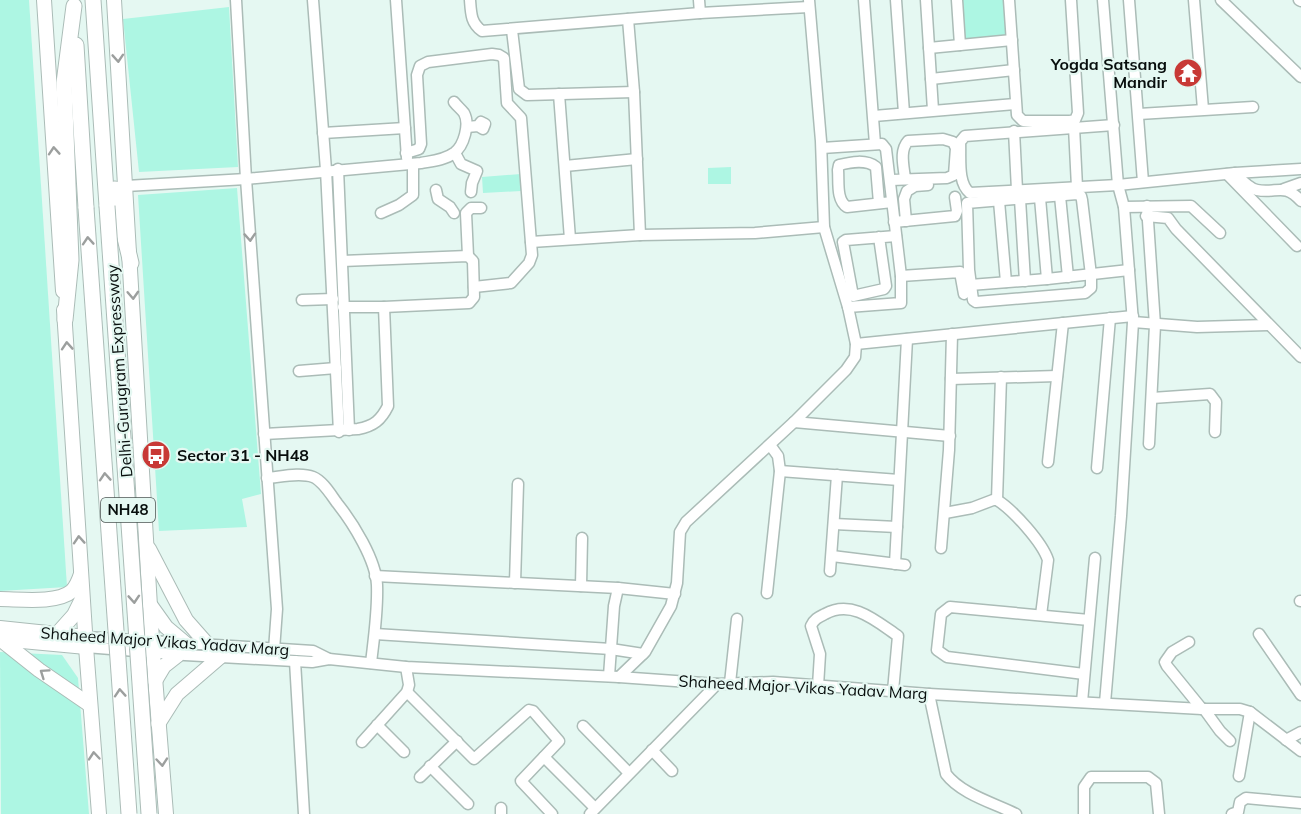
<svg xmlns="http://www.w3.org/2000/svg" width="1301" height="814" viewBox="0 0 1301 814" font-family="Mulish,sans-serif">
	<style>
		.green { fill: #adf6e3 }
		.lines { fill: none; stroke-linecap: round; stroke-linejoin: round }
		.minor-casing { stroke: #abbcb7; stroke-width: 13 }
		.major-casing { stroke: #abbcb7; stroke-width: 16 }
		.highway-casing { stroke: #abbcb7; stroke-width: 17 }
		.minor { stroke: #fff; stroke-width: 10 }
		.major { stroke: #fff; stroke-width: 14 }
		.highway { stroke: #fff; stroke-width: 15 }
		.highway-bridge-casing { stroke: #abbcb7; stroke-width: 17; stroke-linecap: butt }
		.highway-bridge { stroke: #fff; stroke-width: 15 }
		.oneway { stroke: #9c9f9e }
		.labels { text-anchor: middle; stroke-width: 4.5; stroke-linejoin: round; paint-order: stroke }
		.shield { fill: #e5f8f2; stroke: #4a5452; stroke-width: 1.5 }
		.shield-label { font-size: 15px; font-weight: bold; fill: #080e0d }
		.poi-label { font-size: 16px; font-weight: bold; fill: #080e0d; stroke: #e5f8f2; text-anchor: end }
		.street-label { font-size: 16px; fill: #080e0d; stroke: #e5f8f2 }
	</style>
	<rect width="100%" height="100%" fill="#e5f8f2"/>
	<g class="green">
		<path d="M0,0h29l38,587 -67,4z"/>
		<path d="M963,0h42l2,37 -42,4z"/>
		<path d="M229,7l9,160 -99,5 -16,-153z"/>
		<path d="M731,167v17h-23v-16z"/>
		<path d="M521,174v17l-38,2 -1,-16z"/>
		<path d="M237,188l24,306 -19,5 5,28 -88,4 -21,-336z"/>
		<path d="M0,652l62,3 16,23 11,136h-88z"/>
	</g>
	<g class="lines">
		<g class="minor-casing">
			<g id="minor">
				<path d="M236,0l10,179 31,430 -3,41"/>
				<path d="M313,0l13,170 13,262"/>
				<path d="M396,0l11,158"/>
				<path d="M470,0c1,14 1,23 12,31l218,-18 109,-6"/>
				<path d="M699,0l1,13"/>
				<path d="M864,0l11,144"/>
				<path d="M896,0l8,113"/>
				<path d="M926,0l7,110"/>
				<path d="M957,0l3,45"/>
				<path d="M1009,0l8,115 6,6h47l5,-1 3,-7 -7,-113"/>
				<path d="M1103,0l15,185 6,22 9,115 -12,194 -16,187"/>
				<path d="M1129,0l14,182"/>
				<path d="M1194,0l9,109"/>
				<path d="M1221,0l80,77"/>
				<path d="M1299,0l2,1"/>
				<path d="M628,19l6,73 6,143"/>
				<path d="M512,30l7,59 8,6 107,-3"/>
				<path d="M929,48l83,-8"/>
				<path d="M931,79l83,-9"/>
				<path d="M559,94l11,145"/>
				<path d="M1139,114l114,-7"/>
				<path d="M874,116l141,-12"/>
				<path d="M1114,125l-149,11 -5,6c1,15 -3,41 10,51l148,-8 117,-12 66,-4"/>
				<path d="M467,127l11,-1 5,3 2,-5 -4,-2 -3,4"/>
				<path d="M1074,127l3,60"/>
				<path d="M1014,131l3,59"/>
				<path d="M323,133l82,-5"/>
				<path d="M822,148l60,-4 4,5 15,127v27l-53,4"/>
				<path d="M406,153l13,-4 2,-5 -4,-69 3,-9 8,-4 64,-8 7,1 5,3 3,45 14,15 11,137 -3,8 -18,20 -37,4"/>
				<path d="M455,153l6,11 16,7 -5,12 -1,9"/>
				<path d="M565,166l72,-7"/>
				<path d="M338,169l11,261"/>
				<path d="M1235,173c6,6 13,15 22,17 20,4 27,-8 44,11"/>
				<path d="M1227,174l70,72"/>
				<path d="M891,180l56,-2 7,-3 2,-27 -3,-6 -10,-3 -35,2c-9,10 -4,26 -3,38"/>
				<path d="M126,186l120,-7 175,-16c11,-2 24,-3 33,-10 10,-7 16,-29 10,-40 -3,-4 -7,-7 -10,-11"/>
				<path d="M1284,189l17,-6"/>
				<path d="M436,190l2,9 12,8 4,6"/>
				<path d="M1077,194l4,2 1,4 9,75v13l-6,5 -109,9 -3,-2 -4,-30 -2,-67z"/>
				<path d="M1060,196l8,81"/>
				<path d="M1040,198l7,81"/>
				<path d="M1020,199l5,82"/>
				<path d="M999,201l7,81"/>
				<path d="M879,203l-3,-36c-10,-8 -25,-5 -37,-2l-1,5c1,12 -2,30 9,37l45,-5"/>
				<path d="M1147,206l8,119 -6,119"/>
				<path d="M1124,207l67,-1 29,27"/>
				<path d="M381,213l18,-8 14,-10v-31"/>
				<path d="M1146,216l22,2 8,11 125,128"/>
				<path d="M906,221l-2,-22 3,-8 8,-5 13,-1"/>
				<path d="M894,222l61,-6 2,-5 -2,-14"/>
				<path d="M879,237l7,49 -2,3 -31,7 -10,-54 3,-2 50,-4"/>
				<path d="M531,242l109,-7 115,-2 69,-6"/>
				<path d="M468,256l-2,-43 5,-5h10"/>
				<path d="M342,261l126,-5 5,5 1,36 -5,6 -85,4h-41"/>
				<path d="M901,276l59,-4 4,22"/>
				<path d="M970,285l77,-6 82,-9"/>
				<path d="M302,300l31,-1"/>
				<path d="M1133,322l64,5 71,-2"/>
				<path d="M856,344l277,-28"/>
				<path d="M299,371l37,-3"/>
				<path d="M951,379l106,-3"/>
				<path d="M1152,398l58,-4 6,8 -1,30"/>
				<path d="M794,422l156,14"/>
				<path d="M264,434l94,-5c16,-3 23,-9 30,-23l-4,-99"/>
				<path d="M1048,462l15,-139"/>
				<path d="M1097,468l13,-150"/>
				<path d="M780,471l119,9"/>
				<path d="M267,478c13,-1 33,-6 46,-1 10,4 18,18 24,26 16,20 39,57 40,82 1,26 -3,52 -6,78"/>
				<path d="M997,500l4,-123"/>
				<path d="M945,513l27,-5 21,-8h4c16,10 45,42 51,60l-7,55"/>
				<path d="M834,524l63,3"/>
				<path d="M941,548l8,-98 3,-116"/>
				<path d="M832,556l73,9"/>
				<path d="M895,564l12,-225"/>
				<path d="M830,571l7,-96"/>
				<path d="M375,576l243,12 57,6"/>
				<path d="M515,583l3,-99"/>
				<path d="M581,586l1,-48"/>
				<path d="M767,593l13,-122 -2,-15 -8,-11"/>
				<path d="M1300,601h1"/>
				<path d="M375,634l236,15 32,5"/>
				<path d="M1259,634l42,61"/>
				<path d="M86,637l227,14 16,8"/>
				<path d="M1189,642l-17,10 -7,10 2,4 35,43"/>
				<path d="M86,647l99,8 127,7 17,-3 77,8 213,10 98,7 56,-2 156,12 273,15h38l10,3 51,39"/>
				<path d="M295,661l9,153"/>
				<path d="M1084,674l-137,-17 -10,-7 4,-36 9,-7 139,13"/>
				<path d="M609,676l5,-70 4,-18"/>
				<path d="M619,677l26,-25 26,-46 6,-23 3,-51 6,-10 108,-100 52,-52 9,-13 1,-13 -8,-37 -24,-80 -3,-86 -12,-141"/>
				<path d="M730,683l7,-64"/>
				<path d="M818,686l2,-32 -9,-28c3,-7 8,-9 14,-12 27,-15 51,7 73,22l-5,55"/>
				<path d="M407,692l67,67 55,-49 4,1 26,30 -38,40 31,33"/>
				<path d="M929,694l17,80c15,20 48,29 70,40"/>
				<path d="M1082,702l13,-144"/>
				<path d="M1204,709l16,22 10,10"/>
				<path d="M377,725l27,27"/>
				<path d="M583,726l46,47"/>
				<path d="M1286,740l15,-8"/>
				<path d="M362,742l45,-50 2,-7 -3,-18"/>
				<path d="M652,750l20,21"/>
				<path d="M544,757l51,51"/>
				<path d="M430,766l38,38"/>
				<path d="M1239,776l11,-64"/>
				<path d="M420,777l37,-36"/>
				<path d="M501,808v6"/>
				<path d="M590,814l127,-130"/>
				<path d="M1084,814v-27l7,-10h57l8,6 3,31"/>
				<path d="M1232,814l6,-2 2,-10 6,-4 55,5"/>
			</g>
		</g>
		<g class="major-casing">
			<g id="major">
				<path d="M44,0l19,291"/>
				<path d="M114,0l38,640 14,174"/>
				<path d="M64,310l22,337 13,167"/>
				<path d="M149,549l37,71 22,25"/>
				<path d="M0,599c19,0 57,5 72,-8 5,-5 7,-11 9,-17"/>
				<path d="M151,606l15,21 19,16"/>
				<path d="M0,628l86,9"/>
				<path d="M57,634l17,-19 8,-16"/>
				<path d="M0,639l39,31 51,35"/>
				<path d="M0,639l86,8"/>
				<path d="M155,681l9,-15 14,-11"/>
				<path d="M158,724l19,-30 43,-37"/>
			</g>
		</g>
		<g class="highway-casing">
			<g id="highway">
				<path d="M93,0l14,206"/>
				<path d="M76,45l10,163"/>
				<path d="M115,189l3,20 13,54"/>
				<path d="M65,320l6,-60 -7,-177 10,-77"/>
			</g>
		</g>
		<use href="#minor" class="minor"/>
		<use href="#major" class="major"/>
		<use href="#highway" class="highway"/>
		<g class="highway-bridge-casing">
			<g id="highway-bridge">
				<path d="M107,206l42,608"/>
				<path d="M86,208l43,606"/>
			</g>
		</g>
		<use href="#highway-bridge" class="highway-bridge"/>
	</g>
	<defs><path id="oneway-chevron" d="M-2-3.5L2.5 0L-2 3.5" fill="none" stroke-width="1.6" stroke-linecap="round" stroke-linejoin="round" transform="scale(1.5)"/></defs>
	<g class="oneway">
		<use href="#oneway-chevron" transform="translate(118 58) rotate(86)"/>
		<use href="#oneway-chevron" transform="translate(54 151) rotate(-94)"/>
		<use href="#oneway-chevron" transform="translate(250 237) rotate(86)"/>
		<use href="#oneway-chevron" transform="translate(88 241) rotate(-94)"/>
		<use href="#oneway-chevron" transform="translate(133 295) rotate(87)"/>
		<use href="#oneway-chevron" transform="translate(67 346) rotate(-94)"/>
		<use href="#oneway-chevron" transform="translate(105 477) rotate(-94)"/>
		<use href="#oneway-chevron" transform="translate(79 540) rotate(-94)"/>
		<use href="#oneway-chevron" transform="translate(134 599) rotate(86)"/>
		<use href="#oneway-chevron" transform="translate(44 673) rotate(-145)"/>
		<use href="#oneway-chevron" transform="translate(120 693) rotate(-94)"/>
		<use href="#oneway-chevron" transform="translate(94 756) rotate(-95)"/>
		<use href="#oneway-chevron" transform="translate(162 762) rotate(85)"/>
	</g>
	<defs>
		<g id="temple-disc" transform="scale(1.5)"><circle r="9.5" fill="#c83936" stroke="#e5f8f2"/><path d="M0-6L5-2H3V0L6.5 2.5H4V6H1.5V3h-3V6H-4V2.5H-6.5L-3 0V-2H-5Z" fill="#fff"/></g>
		<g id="bus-disc" transform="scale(1.5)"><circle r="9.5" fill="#c83936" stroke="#e5f8f2"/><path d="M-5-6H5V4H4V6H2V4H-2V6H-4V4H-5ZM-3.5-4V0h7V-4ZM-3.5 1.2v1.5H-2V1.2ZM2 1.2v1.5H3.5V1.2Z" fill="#fff"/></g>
	</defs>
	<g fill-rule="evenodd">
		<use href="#temple-disc" x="1188" y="73"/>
		<use href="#bus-disc" x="156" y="455"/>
	</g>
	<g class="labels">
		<rect class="shield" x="101" y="498" width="54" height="24" rx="4.5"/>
		<g class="shield-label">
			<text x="128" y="515">NH48</text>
		</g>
		<g class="poi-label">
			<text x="1167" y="70">Yogda Satsang<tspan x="1167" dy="18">Mandir</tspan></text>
			<text x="177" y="461" text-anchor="start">Sector 31 - NH48</text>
		</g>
		<g class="street-label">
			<text transform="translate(119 371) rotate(-94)" y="6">Delhi-Gurugram Expressway</text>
			<text transform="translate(165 641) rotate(4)" y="6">Shaheed Major Vikas Yadav Marg</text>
			<text transform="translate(803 687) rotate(3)" y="6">Shaheed Major Vikas Yadav Marg</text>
		</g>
	</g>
</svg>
